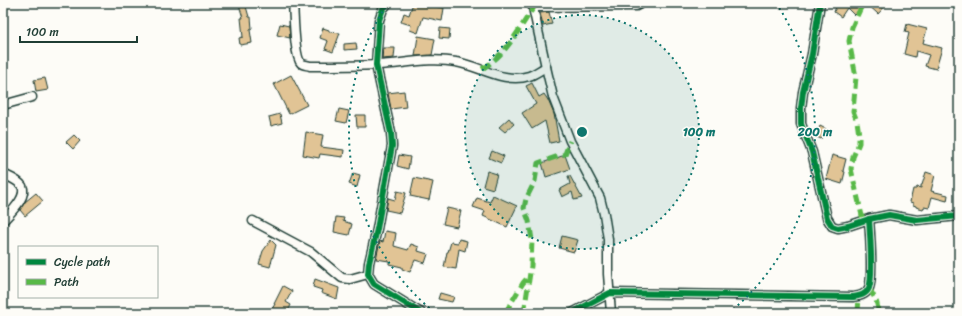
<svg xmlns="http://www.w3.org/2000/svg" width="962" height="316" viewBox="0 0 962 316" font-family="Sriracha,sans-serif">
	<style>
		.building { fill: #e1c495; stroke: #1f3d34 }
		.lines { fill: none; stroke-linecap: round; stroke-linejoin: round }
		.minor-casing { stroke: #1f3d34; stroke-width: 11 }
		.minor { stroke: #fdfcf7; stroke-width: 8 }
		.quiet { stroke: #58b947; stroke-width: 5; stroke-dasharray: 10 5; stroke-linecap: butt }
		.cycleway-casing { stroke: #fdfcf7; stroke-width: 8 }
		.cycleway { stroke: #00873e; stroke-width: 6 }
		.ring { fill: none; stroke: #0f766e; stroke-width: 2; stroke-dasharray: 2 4 }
		.centre { fill: #0f766e; stroke: #fdfcf7; stroke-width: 2 }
		.ring-label { font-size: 12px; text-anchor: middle; font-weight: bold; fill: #0f766e; stroke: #fdfcf7; stroke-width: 3; stroke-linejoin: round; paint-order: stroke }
	</style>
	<rect width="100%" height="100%" fill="#fdfcf7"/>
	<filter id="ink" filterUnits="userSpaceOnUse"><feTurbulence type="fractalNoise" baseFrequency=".025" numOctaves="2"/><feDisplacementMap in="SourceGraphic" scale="8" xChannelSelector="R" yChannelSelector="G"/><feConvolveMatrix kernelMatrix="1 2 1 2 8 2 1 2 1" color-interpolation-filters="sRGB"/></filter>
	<g filter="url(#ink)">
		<g class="building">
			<path d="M245,3l4,14h2l1,12 -2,1 2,13 -12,2 -1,-7 4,-1 -2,-19h2l-4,-13z"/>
			<path d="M413,3h4l13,4 1,-1 13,2 -2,13 -19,-4 -5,16 -8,-3 1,-5 -10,-3 3,-9 5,2z"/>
			<path d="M841,3h24l-11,12 -7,-7 -6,9 -7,-5 3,-8 8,3z"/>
			<path d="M866,3h22l-10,11z"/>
			<path d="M549,12l3,12 -9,2 -3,-13z"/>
			<path d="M280,24l9,2 1,12 -13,-3z"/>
			<path d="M907,24l20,5 -4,14 19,5 -6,21 -11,-3 4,-11 -13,-4 -1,6 -11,-3 5,-21 -4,-1z"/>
			<path d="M323,28l6,2v2l11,1 -7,19 -8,-3 3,-8 -8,-3z"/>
			<path d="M440,28l10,1 -1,10 -10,-1z"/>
			<path d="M418,36l17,3 -3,16 -17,1z"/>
			<path d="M356,43l1,6 -13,1v-6z"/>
			<path d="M383,48h12l-1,10 -12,1z"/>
			<path d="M291,75l16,30 -18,9 -15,-30z"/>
			<path d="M45,78l3,12 -12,2 -2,-12z"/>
			<path d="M532,83l7,14 5,-3 4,6 6,14 5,27 -9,2 -5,-22 -13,8 -10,-16 14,-9 -10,-18z"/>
			<path d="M404,91l2,16 -15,2 -3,-16z"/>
			<path d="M339,109l10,2 -3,12 -10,-2z"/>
			<path d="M280,114l2,9 -11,3 -2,-9z"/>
			<path d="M356,115h9v12h-8z"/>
			<path d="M509,118l5,6 -9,8 -6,-5z"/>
			<path d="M820,126l6,3 -5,10 -6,-3z"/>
			<path d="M306,132l17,3 -2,12 23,3 -1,7 -23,-3 -1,4 -16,-3z"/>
			<path d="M74,135l6,6 -7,8 -7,-7z"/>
			<path d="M492,151l12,5 -3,7 -12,-5z"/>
			<path d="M399,155l11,2 -2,12 -11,-3z"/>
			<path d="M565,155l5,14 -24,8 -4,-14z"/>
			<path d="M832,155l14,4 -3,12 2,1 -3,12 -16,-5z"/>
			<path d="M487,171l10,3 -4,15 -10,-3z"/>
			<path d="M926,172l9,3 -4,16 17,4 -1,6 -15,-4 -3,11 -5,-1 -1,2 -7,-2v-1l-3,-1v-2l-3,-1 3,-13h3l1,-2 4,1v-3h1z"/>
			<path d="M353,173l7,2 -3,12 -8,-3z"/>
			<path d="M568,176h2l12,22 -8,2 -2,-8 -10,5 -3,-7 11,-6z"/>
			<path d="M414,178l19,4 -4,18 -19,-4z"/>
			<path d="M397,191l9,2 -6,20 -14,-3 2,-12 7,2z"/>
			<path d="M36,193l7,8 -18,15 -5,-6 5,-8z"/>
			<path d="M493,195l24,11 -10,21 -24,-11 2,-5 -12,-4 4,-9 13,4z"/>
			<path d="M447,208l14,3 -4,16 -14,-3z"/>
			<path d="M336,217l8,1 -1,3 9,3 -3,11 -15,-3z"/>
			<path d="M385,231l11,2 -2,13 14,4 3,-6 8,3 -1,4 10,3 -3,9 -10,-3 -5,12 -8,-3v-2l-13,-3v-3l-13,-2 4,-18 3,1z"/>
			<path d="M562,236l16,4 -4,12 -15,-4z"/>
			<path d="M459,239l8,2 -2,10 -6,-2 -3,20 -12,-2 3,-15h1l3,-10 7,1z"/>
			<path d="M271,240l5,5 -6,22 -11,-3 4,-13z"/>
			<path d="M315,279l24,9 -2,11 -16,-6 1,-3 -9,-3z"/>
			<path d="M283,286l9,5 -6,11 5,3 -4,8h-8l-7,-4 3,-5h-1z"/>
			<path d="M440,293l14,4 -2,5 -14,-3z"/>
		</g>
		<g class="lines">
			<g class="minor-casing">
				<g id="minor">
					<path d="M293,3c1,11 1,53 8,60 2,2 6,2 9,3 22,0 45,0 67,-1 26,-1 53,-8 79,-3 24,4 48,22 73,14 6,-2 11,-6 17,-9"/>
					<path d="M388,3l-5,6 -4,11 -3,45 15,68 1,13 -15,83 -8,34 -1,11 6,10 47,29"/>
					<path d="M532,3l14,64 7,30 17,44 30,57 4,16 4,25v35l3,39"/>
					<path d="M820,3l-8,51 -9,38 -2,16v16l11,28 15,66 5,8 6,2 10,-2 21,-7 20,-4 28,5 42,-4"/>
					<path d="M534,7l102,-1 6,-3"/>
					<path d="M3,105l29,-8"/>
					<path d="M3,174c6,3 15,6 19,12 6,11 -12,27 -19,35"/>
					<path d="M253,221l58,31 31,26 8,1 18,-5"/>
					<path d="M572,313l38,-20 243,4c6,-1 13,-2 16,-9 4,-10 1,-56 0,-69"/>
				</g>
			</g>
			<use href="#minor" class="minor"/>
			<g class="quiet">
				<path d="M373,3l12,3"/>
				<path d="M482,69c24,-14 37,-40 52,-62"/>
				<path d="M863,220l-12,-51 2,-12 6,-14v-8l-2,-14 -4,-10 3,-34 -7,-36 3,-14 11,-24"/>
				<path d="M869,288l7,12 3,13"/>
				<path d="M505,313l18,-30 6,-7"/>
				<path d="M524,313l7,-47 1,-26 -3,-19 -5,-13 2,-9 9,-18 3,-18 27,-9 5,-13"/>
				<path d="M858,313l1,-17"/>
			</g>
			<g class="cycleway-casing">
				<g id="cycleway">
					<path d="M388,3l-5,6 -4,11 -3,45 15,68 1,13 -15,83 -8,34 -1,11 6,10 47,29"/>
					<path d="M820,3l-8,51 -9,38 -2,16v16l11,28 15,66 5,8 6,2 10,-2 21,-7 20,-4 28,5 42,-4"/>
					<path d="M572,313l38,-20 243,4c6,-1 13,-2 16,-9 4,-10 1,-56 0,-69"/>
				</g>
			</g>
			<use href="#cycleway" class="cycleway"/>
		</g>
	</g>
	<circle cx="582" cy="132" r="117" fill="#0f766e" fill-opacity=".12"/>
	<g class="ring">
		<circle cx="582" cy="132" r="117"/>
		<path d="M434 312A233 233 0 0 1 388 3M776 3A233 233 0 0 1 730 312"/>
	</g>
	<circle cx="582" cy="132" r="6" class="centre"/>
	<g class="ring-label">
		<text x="699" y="136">100 m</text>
		<text x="815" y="136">200 m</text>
	</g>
	<rect width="962" height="316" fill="none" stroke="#fdfcf7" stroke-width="16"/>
	<rect x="8" y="8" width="946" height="300" fill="none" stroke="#1f3d34" stroke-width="1.5" filter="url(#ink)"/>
	<rect x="18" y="246" width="140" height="52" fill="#fdfcf7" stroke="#a4b0a9"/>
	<rect x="26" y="259" width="20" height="6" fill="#00873e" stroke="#a4b0a9"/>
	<text x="54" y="266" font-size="12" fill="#1f3d34">Cycle path</text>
	<rect x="26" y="279" width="20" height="6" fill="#58b947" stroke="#a4b0a9"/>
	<text x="54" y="286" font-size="12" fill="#1f3d34">Path</text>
	<path d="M20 36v6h117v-6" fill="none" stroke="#1f3d34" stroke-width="2"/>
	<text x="26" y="36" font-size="12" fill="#1f3d34" stroke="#fdfcf7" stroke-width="3" paint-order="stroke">100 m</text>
</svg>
